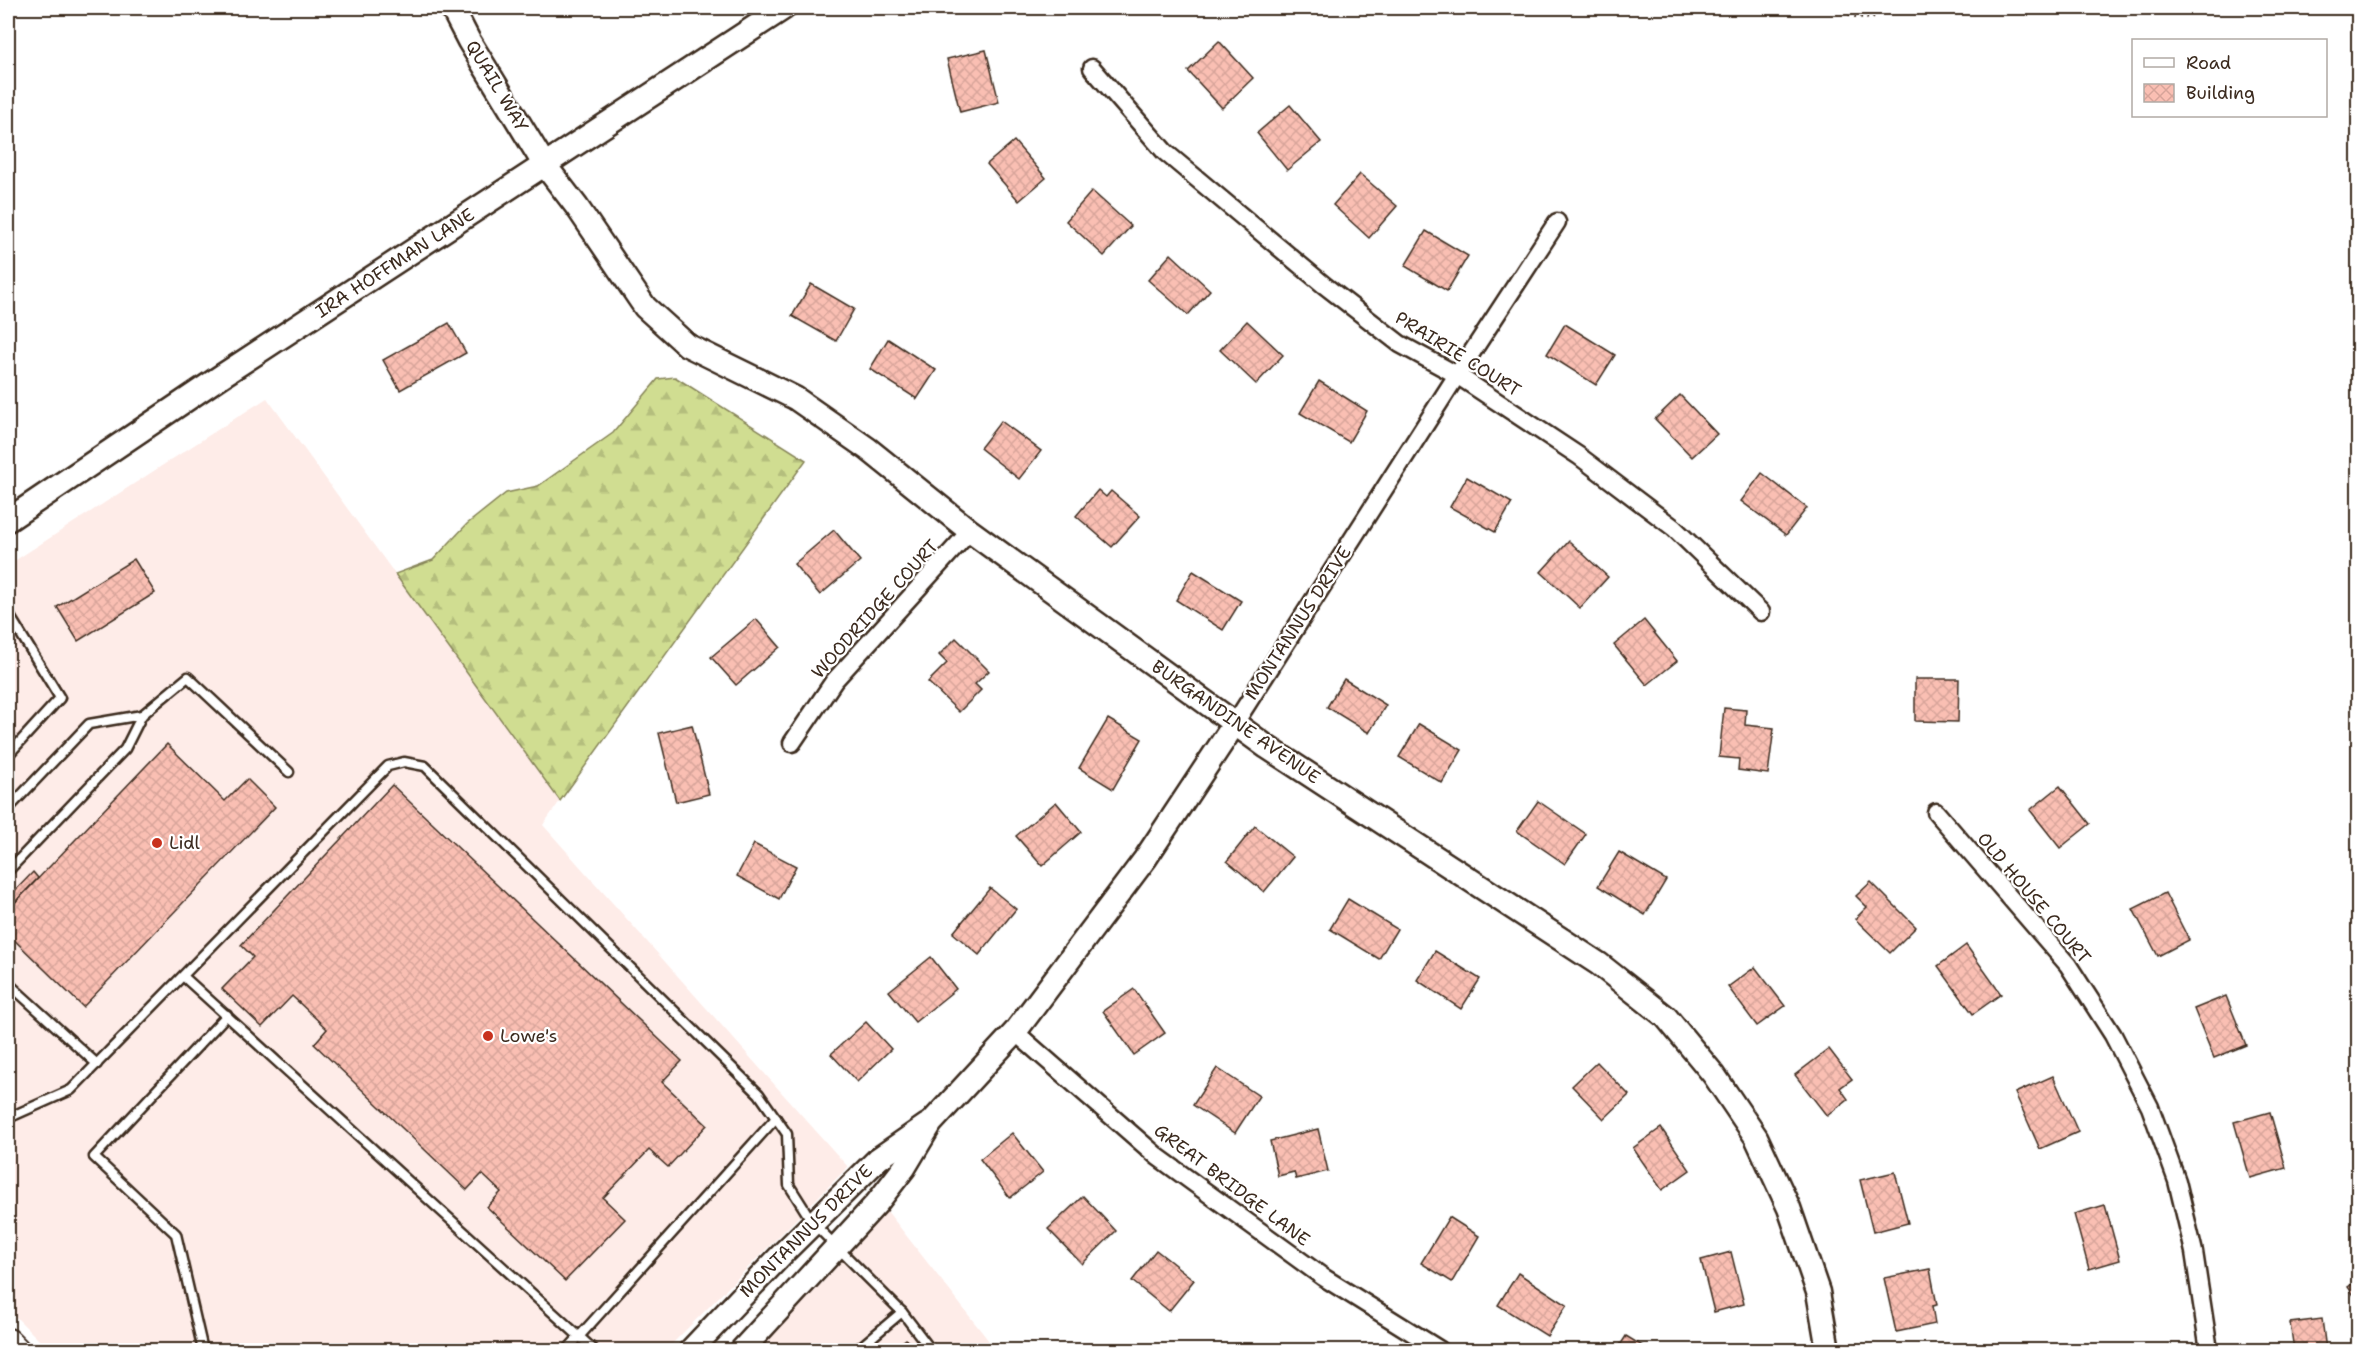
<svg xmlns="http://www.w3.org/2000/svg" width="2366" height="1358" viewBox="0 0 2366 1358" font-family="'Shantell Sans',sans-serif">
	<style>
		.built { fill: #feece8 }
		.forest { fill: url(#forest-firs); stroke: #868458; stroke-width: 1.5 }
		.building { fill: url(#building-cross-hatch); stroke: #3b2a1e; stroke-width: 1.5 }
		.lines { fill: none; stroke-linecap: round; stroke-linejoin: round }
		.lane-casing { stroke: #3b2a1e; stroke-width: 13 }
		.street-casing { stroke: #3b2a1e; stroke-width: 21 }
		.secondary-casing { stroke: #3b2a1e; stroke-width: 27 }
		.primary-casing { stroke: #3b2a1e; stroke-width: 30 }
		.path { stroke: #3b2a1e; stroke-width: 4; stroke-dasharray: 1.5 4.5; stroke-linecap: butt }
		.lane { stroke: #fff; stroke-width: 8 }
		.street { stroke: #fff; stroke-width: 16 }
		.secondary { stroke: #fff; stroke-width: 22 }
		.primary { stroke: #fff; stroke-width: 26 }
		.poi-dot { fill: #c8321e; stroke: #fff; stroke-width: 2 }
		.labels { text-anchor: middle; stroke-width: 4.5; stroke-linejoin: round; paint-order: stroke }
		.street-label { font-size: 18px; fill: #3b2a1e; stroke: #fff }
		.poi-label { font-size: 18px; fill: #3b2a1e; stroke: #fff; text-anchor: start }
	</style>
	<defs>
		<pattern id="forest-firs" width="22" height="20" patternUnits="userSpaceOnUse" patternTransform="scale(1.5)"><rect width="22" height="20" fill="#d0dd91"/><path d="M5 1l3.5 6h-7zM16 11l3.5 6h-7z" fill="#b4be7d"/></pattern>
		<pattern id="building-cross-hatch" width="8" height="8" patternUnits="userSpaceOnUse" patternTransform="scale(1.5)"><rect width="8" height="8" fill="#fabfb3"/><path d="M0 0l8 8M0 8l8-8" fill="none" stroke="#d7a49a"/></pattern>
	</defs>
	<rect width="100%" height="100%" fill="#fff"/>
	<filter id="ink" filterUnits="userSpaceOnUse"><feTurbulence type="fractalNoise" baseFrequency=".0167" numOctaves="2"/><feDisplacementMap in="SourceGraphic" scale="12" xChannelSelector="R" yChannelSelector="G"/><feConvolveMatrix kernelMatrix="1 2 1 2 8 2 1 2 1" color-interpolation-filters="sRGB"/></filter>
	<g filter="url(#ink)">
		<g class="built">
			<path d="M267,398l293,403 -17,24 305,342 -182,183h-617l-41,-41v-744z"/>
			<path d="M887,1211l109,139h-238l66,-69z"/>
		</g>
		<path class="forest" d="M675,377l131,83 -246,341 -165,-227 38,-14 34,-36 39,-31 32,-7 75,-53 45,-54z"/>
		<g class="building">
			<path d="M1219,41l34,37 -31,30 -34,-37z"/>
			<path d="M986,50l13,52 -39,10 -13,-53z"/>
			<path d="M1290,105l31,37 -34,28 -30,-37z"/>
			<path d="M1014,141l32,37 -27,23 -32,-37z"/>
			<path d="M1360,174l37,32 -28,32 -36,-33z"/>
			<path d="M1092,191l39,35 -27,30 -38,-35z"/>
			<path d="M1426,231l42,25 -21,35 -42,-25z"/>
			<path d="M1171,254l39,36 -22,25 -40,-35z"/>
			<path d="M811,284l43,25 -18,32 -44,-25z"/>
			<path d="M1247,321l36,34 -27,29 -36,-34z"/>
			<path d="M449,323l17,30 -66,37 -17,-30z"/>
			<path d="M1565,324l50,31 -19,30 -49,-31z"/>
			<path d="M888,339l48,31 -19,29 -47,-30z"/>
			<path d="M1319,381l48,30 -18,31 -49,-29z"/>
			<path d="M1680,395l37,39 -25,23 -37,-38z"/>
			<path d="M1001,421l40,30 -22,28 -39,-31z"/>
			<path d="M1762,473l45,35 -21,27 -45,-34z"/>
			<path d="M1467,477l45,26 -17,29 -45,-25z"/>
			<path d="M1098,490l8,7 5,-6 29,25 -28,31 -36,-31z"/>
			<path d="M834,530l26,31 -40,34 -26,-31z"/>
			<path d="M1569,541l39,36 -28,31 -39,-36z"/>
			<path d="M134,559l21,34 -77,48 -21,-34z"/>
			<path d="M1193,571l48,30 -18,29 -47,-30z"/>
			<path d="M756,619l24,28 -44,38 -25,-28z"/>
			<path d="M1644,620l33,41 -30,24 -33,-40z"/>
			<path d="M956,638l33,33 -14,13 6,6 -22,22 -31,-30 19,-19 -8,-8z"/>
			<path d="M1344,679l42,26 -17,28 -42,-26z"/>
			<path d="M1915,679h44l-1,43 -43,-1z"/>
			<path d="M1724,708l22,2 -1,15 29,3 -6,46 -30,-4 1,-11 -20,-2z"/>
			<path d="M1108,719l34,20 -29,50 -34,-21z"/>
			<path d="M1419,724l43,26 -20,33 -43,-26z"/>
			<path d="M692,725l17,69 -33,8 -17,-69z"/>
			<path d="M167,744l58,57 22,-22 28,28 -192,200 -75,-73v-24z"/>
			<path d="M392,785l290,276 -20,21 45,43 -39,42 -19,-17 -46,48 22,21 -60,62 -78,-74 14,-15 -19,-18 -15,16 -153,-146 13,-15 -35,-33 -30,31 -40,-38 31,-32 -12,-12z"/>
			<path d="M2060,786l30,38 -30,24 -30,-38z"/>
			<path d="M1538,801l48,33 -21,30 -48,-33z"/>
			<path d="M1056,802l25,30 -39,34 -26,-30z"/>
			<path d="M1255,826l38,31 -29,35 -37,-31z"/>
			<path d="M754,844l42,22 -17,33 -42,-23z"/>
			<path d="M1619,852l47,28 -21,35 -47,-29z"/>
			<path d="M33,872l5,6 -26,27 -4,-4v-3z"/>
			<path d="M1871,882l45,45 -26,26 -35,-34 12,-12 -11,-11z"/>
			<path d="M990,888l26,21 -37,46 -26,-22z"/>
			<path d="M2165,893l24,47 -31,16 -25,-47z"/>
			<path d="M1348,899l49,30 -18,30 -49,-30z"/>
			<path d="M1966,945l35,49 -28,20 -35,-48z"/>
			<path d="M1435,951l45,28 -19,30 -44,-29z"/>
			<path d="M931,957l25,32 -41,33 -26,-31z"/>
			<path d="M1755,967l30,39 -28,20 -29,-39z"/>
			<path d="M1134,989l31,44 -31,22 -31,-44z"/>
			<path d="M2226,996l20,49 -32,13 -20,-49z"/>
			<path d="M866,1022l25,27 -34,33 -26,-28z"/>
			<path d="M1829,1049l23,30 -12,9 8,11 -21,17 -32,-41z"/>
			<path d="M1597,1062l32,33 -25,24 -32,-33z"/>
			<path d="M1217,1068l42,28 -24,37 -42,-28z"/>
			<path d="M2053,1076l25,56 -38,17 -25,-56z"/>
			<path d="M2270,1112l16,56 -36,10 -16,-56z"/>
			<path d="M1661,1128l29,42 -28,20 -29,-42z"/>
			<path d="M1318,1129l10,42 -32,8 -2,-7 -16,4 -8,-35z"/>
			<path d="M1012,1133l31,39 -33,26 -30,-39z"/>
			<path d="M1895,1172l13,51 -35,9 -13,-52z"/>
			<path d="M1083,1196l33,35 -34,33 -34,-35z"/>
			<path d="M2105,1205l15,55 -31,9 -15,-55z"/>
			<path d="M1449,1217l30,19 -27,46 -31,-19z"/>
			<path d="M1156,1250l38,30 -25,31 -37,-30z"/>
			<path d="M1731,1252l13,52 -30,8 -13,-52z"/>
			<path d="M1930,1269l7,36 -5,1 3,18 -39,8 -12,-54z"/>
			<path d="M1518,1273l49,32 -20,31 -49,-31z"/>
			<path d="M2358,1280v21l-10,-14z"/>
			<path d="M2322,1319l4,31h-32l-4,-27z"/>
			<path d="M1626,1336l23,14h-32z"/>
			<path d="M906,1339l9,11h-23z"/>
		</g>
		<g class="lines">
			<g class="lane-casing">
				<g id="lane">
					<path d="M8,613l52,85 -52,57"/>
					<path d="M8,809l81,-85 53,-9"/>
					<path d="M8,871l117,-122 17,-34 46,-38 101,95"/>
					<path d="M184,977l410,373"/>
					<path d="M8,983l89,81"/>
					<path d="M8,1118l63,-28 317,-324 16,-4 21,4 334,328 28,40 2,51 24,38 89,89 -45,38"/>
					<path d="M902,1312l29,38"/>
					<path d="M207,1350l-5,-4 -26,-112 -82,-77 133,-142"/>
					<path d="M567,1350l209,-232"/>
				</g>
			</g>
			<g class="street-casing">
				<g id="street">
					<path d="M1092,68l73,84 159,133 76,59 57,31 122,81 95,72 87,84"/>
					<path d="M1235,723l222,-348 100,-153"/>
					<path d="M792,743l42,-62 136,-150"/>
					<path d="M1936,812l132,153 45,70 37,72 27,74 17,71 15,98"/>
					<path d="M1015,1032l143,125 165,120 117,73"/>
				</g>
			</g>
			<g class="secondary-casing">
				<g id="secondary">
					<path d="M452,8l17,33 75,123 33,43 68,100 42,38 108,53 73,51 102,82 297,216 332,217 67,53 48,58 42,62 33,71 29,84 10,58"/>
					<path d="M8,520l215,-145 561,-367"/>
					<path d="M691,1350l94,-99 93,-92 49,-34"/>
					<path d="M742,1350l135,-147 27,-35 27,-45 84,-91 130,-173 90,-136"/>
				</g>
			</g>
			<g class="primary-casing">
				<path id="primary" d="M8,1342l8,8"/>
			</g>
			<path class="path" d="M1832,8l23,8 15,2 17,-10"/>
			<use href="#lane" class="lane"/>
			<use href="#street" class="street"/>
			<use href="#secondary" class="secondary"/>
			<use href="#primary" class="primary"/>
		</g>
	</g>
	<g class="poi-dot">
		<circle cx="157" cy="843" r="6"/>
		<circle cx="488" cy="1036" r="6"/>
	</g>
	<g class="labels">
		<g class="street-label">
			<text transform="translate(497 86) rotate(59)" y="6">QUAIL WAY</text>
			<text transform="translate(395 263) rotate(-33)" y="6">IRA HOFFMAN LANE</text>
			<text transform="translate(1458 354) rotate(32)" y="6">PRAIRIE COURT</text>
			<text transform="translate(875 609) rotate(-48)" y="6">WOODRIDGE COURT</text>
			<text transform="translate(1298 623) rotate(-57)" y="6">MONTANNUS DRIVE</text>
			<text transform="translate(1236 722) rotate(35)" y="6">BURGANDINE AVENUE</text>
			<text transform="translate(2034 898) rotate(50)" y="6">OLD HOUSE COURT</text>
			<text transform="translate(1232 1185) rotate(37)" y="6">GREAT BRIDGE LANE</text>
			<text transform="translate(806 1231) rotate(-45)" y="6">MONTANNUS DRIVE</text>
		</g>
		<g class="poi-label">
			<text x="169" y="849">Lidl</text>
			<text x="500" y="1042">Lowe's</text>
		</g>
	</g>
	<rect width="2366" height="1358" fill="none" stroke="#fff" stroke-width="30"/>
	<rect x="15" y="15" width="2336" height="1328" fill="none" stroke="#3b2a1e" stroke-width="2" filter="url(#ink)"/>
	<rect x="2132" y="39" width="195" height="78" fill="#ffffff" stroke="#b1aaa5" stroke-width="1.5"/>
	<rect x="2144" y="58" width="30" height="9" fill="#ffffff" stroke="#b1aaa5" stroke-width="1.5"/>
	<text x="2186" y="69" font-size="18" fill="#3b2a1e">Road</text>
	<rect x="2144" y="84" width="30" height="18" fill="url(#building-cross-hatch)" stroke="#b1aaa5" stroke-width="1.5"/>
	<text x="2186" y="99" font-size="18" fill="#3b2a1e">Building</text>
</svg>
